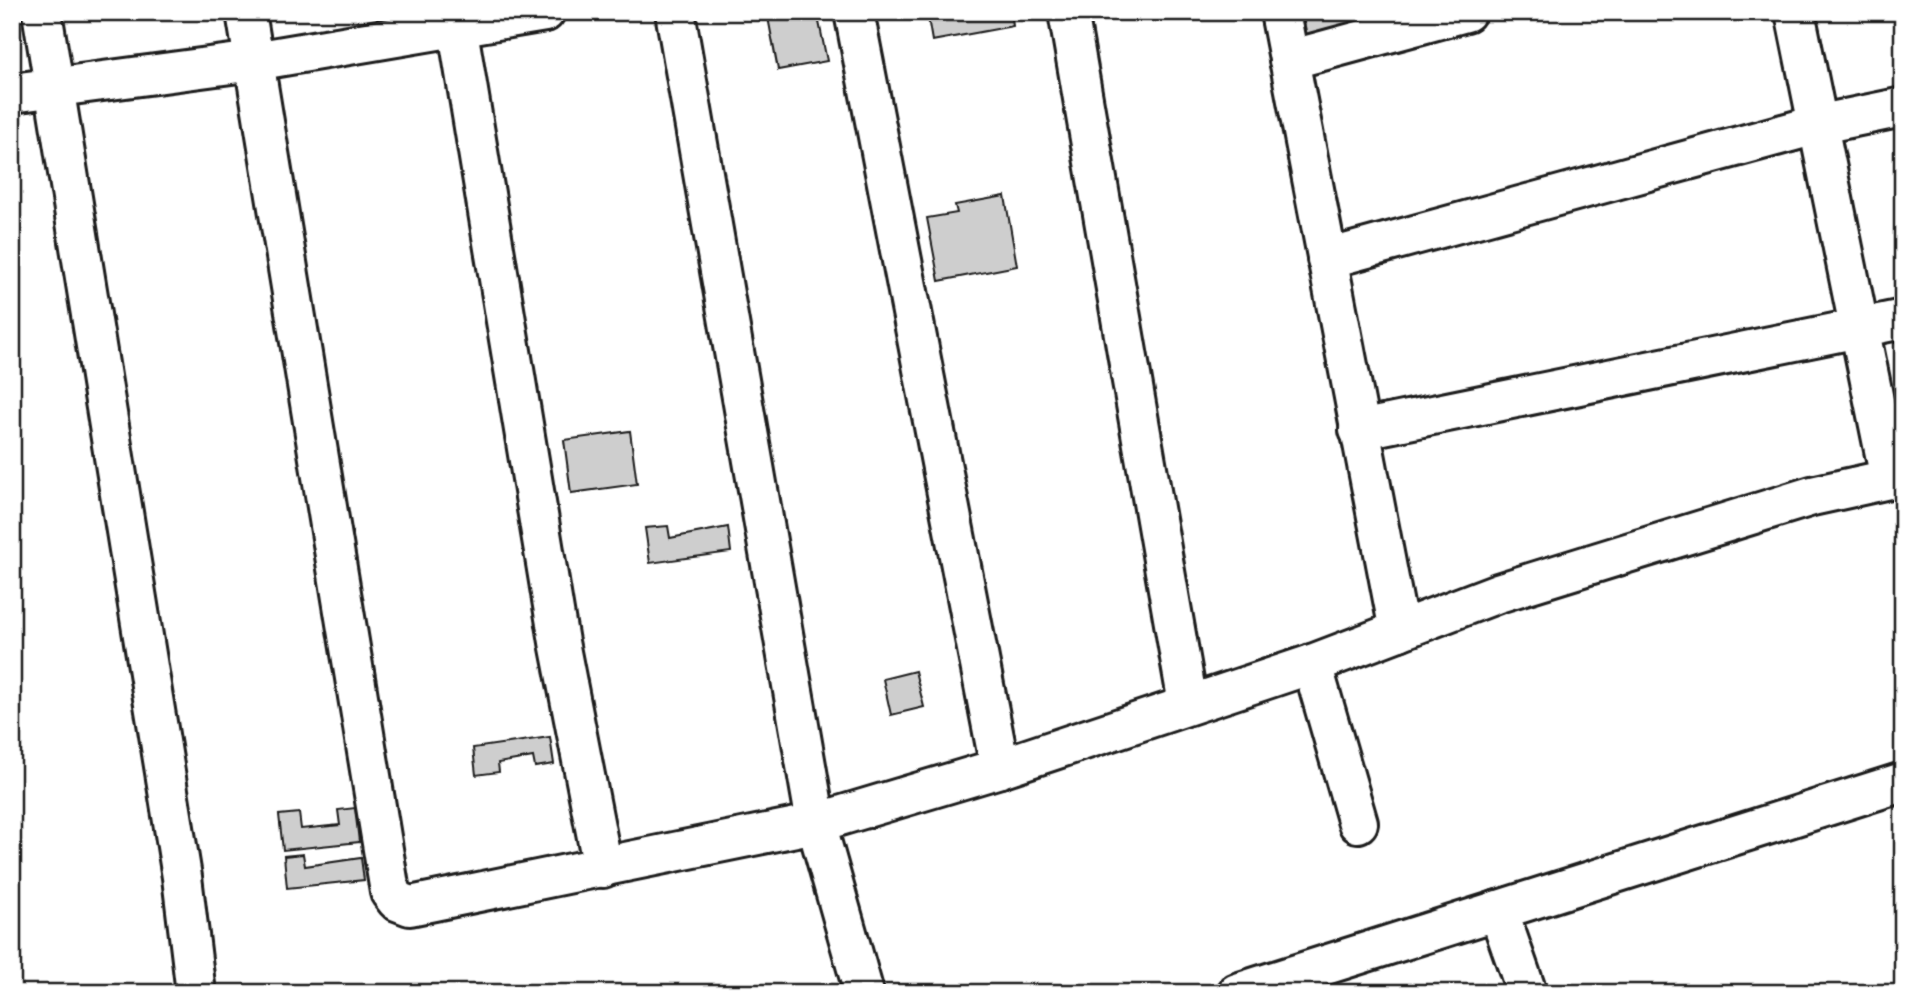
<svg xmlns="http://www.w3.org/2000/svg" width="1915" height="1005" viewBox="0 0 1915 1005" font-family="'Comic Neue',sans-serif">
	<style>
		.building { fill: #cecece; stroke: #1c1c1c; stroke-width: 2 }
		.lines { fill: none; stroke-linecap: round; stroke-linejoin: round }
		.minor-casing { stroke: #1c1c1c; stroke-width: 44 }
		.minor { stroke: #fff; stroke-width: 38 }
	</style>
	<rect width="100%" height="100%" fill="#fff"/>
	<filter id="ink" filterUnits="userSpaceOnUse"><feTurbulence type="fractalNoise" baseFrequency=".0143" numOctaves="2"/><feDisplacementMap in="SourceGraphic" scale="14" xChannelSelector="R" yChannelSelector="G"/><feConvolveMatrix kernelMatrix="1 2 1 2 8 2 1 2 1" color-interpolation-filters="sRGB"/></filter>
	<g filter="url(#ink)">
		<g class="building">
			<path d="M767,12h50l10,49 -49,9z"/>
			<path d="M927,12h84l2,14 -81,15z"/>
			<path d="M1302,12h111l-106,24z"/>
			<path d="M1005,196l12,70 -78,15 -12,-63 30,-5 -2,-8z"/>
			<path d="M630,431l7,53 -66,9 -7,-53z"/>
			<path d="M668,526l2,12 58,-11 3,25 -81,11 -5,-35z"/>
			<path d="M915,671l9,36 -33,8 -8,-36z"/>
			<path d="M550,737l4,27 -19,3 -2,-10 -35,6 1,9 -23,3 -3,-27z"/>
			<path d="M355,808l4,34 -76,8 -4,-35 20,-2 2,16 39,-4 -2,-15z"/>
			<path d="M303,854l2,12 56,-8 3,22 -77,8 -3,-32z"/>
		</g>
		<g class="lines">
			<g class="minor-casing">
				<g id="minor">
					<path d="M42,12l140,865 14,116"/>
					<path d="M246,12l144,880 7,9 13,5 406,-83 184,-55 312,-104 186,-71 314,-97 91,-20"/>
					<path d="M455,12l104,630 44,226"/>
					<path d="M675,12l141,811 48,170"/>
					<path d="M854,12l146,756"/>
					<path d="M1068,12l120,692"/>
					<path d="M1280,12l119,619"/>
					<path d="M1795,12l95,467"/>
					<path d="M1289,60l177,-48"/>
					<path d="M12,93l242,-32 291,-49"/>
					<path d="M1327,259l489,-134 87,-18"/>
					<path d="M1359,430l544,-111"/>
					<path d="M1312,664l46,159"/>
					<path d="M1498,910l29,83"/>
					<path d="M1237,993l666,-211"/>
				</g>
			</g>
			<use href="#minor" class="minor"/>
		</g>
	</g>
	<rect width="1915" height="1005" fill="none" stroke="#fff" stroke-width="42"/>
	<rect x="21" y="21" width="1873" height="963" fill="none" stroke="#1c1c1c" stroke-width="2.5" filter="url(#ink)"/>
</svg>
